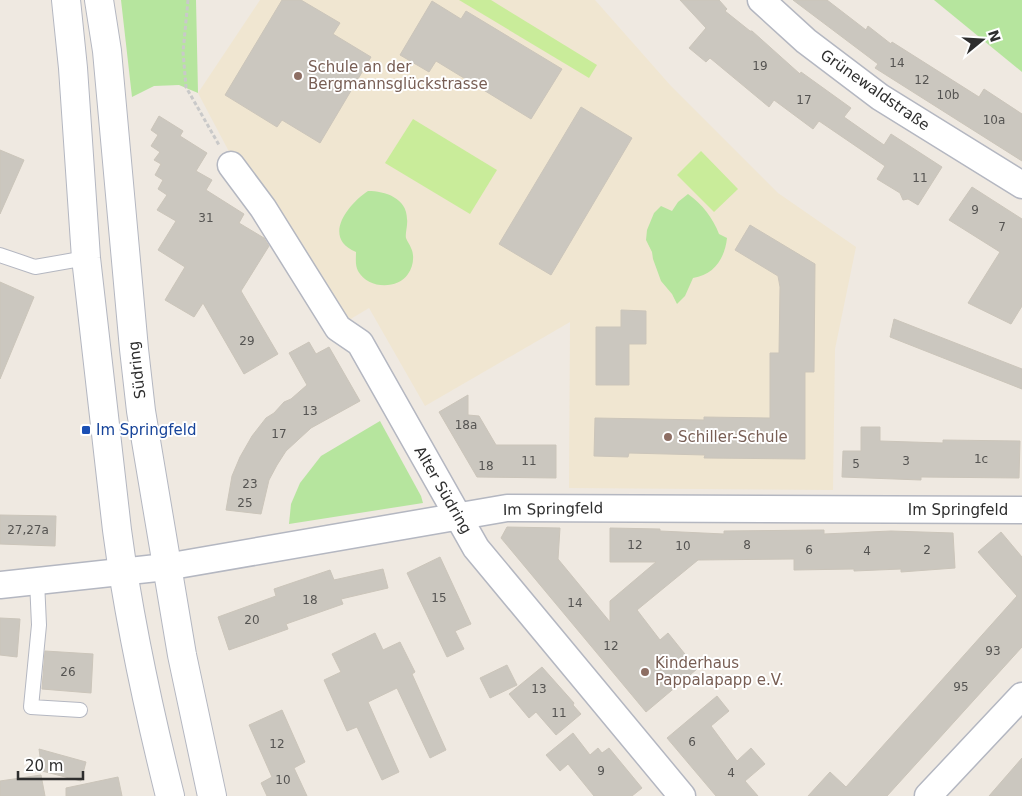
<svg xmlns="http://www.w3.org/2000/svg" width="1022" height="796" viewBox="0 0 1022 796" font-family="'DejaVu Sans',sans-serif">
	<style>
		.education { fill: #f0e6d1 }
		.green { fill: #b6e59e }
		.pitch { fill: #c9ec9a }
		.building { fill: #cbc7bf; stroke: #cbc5ba }
		.lines { fill: none; stroke-linecap: round; stroke-linejoin: round }
		.service-casing { stroke: #b4b7c1; stroke-width: 16 }
		.minor-casing { stroke: #b4b7c1; stroke-width: 29 }
		.secondary-casing { stroke: #b4b7c1; stroke-width: 30 }
		.path { stroke: #c9c9c9; stroke-width: 3; stroke-dasharray: 4 2.5; stroke-linecap: butt }
		.service { stroke: #fff; stroke-width: 14 }
		.minor { stroke: #fff; stroke-width: 26 }
		.secondary { stroke: #fff; stroke-width: 28 }
		.education-dot { fill: #8d6e63; stroke: #fff; stroke-width: 2 }
		.transit-dot { fill: #1a4fb4; stroke: #fff; stroke-width: 2 }
		.labels { text-anchor: middle; stroke-width: 4; stroke-linejoin: round; paint-order: stroke }
		.number-label { font-size: 12px; fill: #555452 }
		.education-label { font-size: 15px; fill: #785e54; stroke: #fff; text-anchor: start }
		.street-label { font-size: 15px; fill: #2e2e2e; stroke: #fff }
		.transit-label { font-size: 15px; fill: #164399; stroke: #fff; text-anchor: start }
	</style>
	<rect width="100%" height="100%" fill="#efe9e1"/>
	<path class="education" d="M260,0h335l76,86 107,107 78,54 -21,102 -2,141 -264,-2 1,-166 -145,84 -56,-98 -25,15 -109,-160 -37,-70z"/>
	<g class="green">
		<path d="M121,0h75l2,93 -19,-8 -25,1 -22,11z"/>
		<path d="M934,0h88v72z"/>
		<path d="M368,191c17,0 39,7 39,28 1,6 -2,14 -1,19 1,3 4,7 5,10 4,8 2,19 -3,26 -11,16 -40,15 -50,-3 -3,-6 -2,-12 -2,-19 -34,-14 -9,-47 12,-61z"/>
		<path d="M688,194c14,10 25,24 31,40l8,4c-2,20 -13,37 -34,40l-8,18 -8,8 -5,-10 -11,-13 -8,-22 -1,-7 -6,-12 1,-10 7,-17 7,-7 11,5 6,-9z"/>
		<path d="M380,421l41,75 2,7 -134,21 2,-20 9,-21 21,-27z"/>
	</g>
	<g class="pitch">
		<path d="M459,0h32l106,65 -8,13z"/>
		<path d="M413,119l84,51 -27,44 -85,-51z"/>
		<path d="M701,151l37,38 -24,23 -37,-37z"/>
	</g>
	<g class="building">
		<path d="M282,0h19l39,23 -7,11 38,23 -51,86 -38,-23 -5,7 -52,-32z"/>
		<path d="M680,0h39l8,9 -2,2 25,20h2l48,43 1,-2 50,36 -7,9 40,28 7,-11 51,33 -24,38 -10,-6 -5,1 -3,-7 -23,-14 8,-13 -66,-45 -6,8 -39,-29 -5,7 -59,-49 -4,4 -17,-14 17,-20z"/>
		<path d="M793,0h34l39,30 2,-4 23,18 1,-2 87,55 5,-8 38,25v47l-147,-93 3,-4z"/>
		<path d="M432,1l29,18 5,-8 96,58 -31,50 -95,-58 -7,11 -29,-17z"/>
		<path d="M581,107l51,31 -81,137 -52,-31z"/>
		<path d="M159,116l24,15 -3,5 27,17 -11,18 16,9 -6,10 38,24 -5,9 25,15 5,8 -28,45 37,63 -34,20 -41,-71 -9,14 -29,-17 20,-33 -27,-17 18,-29 -19,-11 10,-15 -9,-6 5,-9 -8,-5 6,-11 -7,-4 6,-8 -9,-6 7,-11 -7,-5z"/>
		<path d="M0,150l24,10 -24,54z"/>
		<path d="M972,187l50,32v87l-11,18 -43,-21 32,-51 -51,-32z"/>
		<path d="M750,225l65,39 -1,108h-9v87l-101,-1 1,-3 -76,-2 -1,4 -34,-1 1,-38 109,2v-3l66,1v-65h9l1,-66 -2,-11 -43,-26z"/>
		<path d="M0,282l34,15 -34,82z"/>
		<path d="M621,310l25,1v33h-17v41h-33v-58h25z"/>
		<path d="M894,319l128,50v20l-132,-52z"/>
		<path d="M309,342l7,12 13,-7 31,54 -49,27 -25,23 -9,14 -8,15 -8,34 -35,-4 6,-34 8,-19 12,-21 14,-18 8,-5 10,-11 7,-3 16,-14 -18,-32z"/>
		<path d="M468,395v20l11,1 17,29h60v33l-79,-1 -38,-65z"/>
		<path d="M861,427h19v14l63,2v-3l77,1 -1,37 -98,-1v3l-79,-3 1,-26h18z"/>
		<path d="M0,515l56,1 -1,30 -55,-2z"/>
		<path d="M507,527l53,1 -2,31 52,63v-21l46,-39h-46v-34l50,1v2l64,3v-3l100,-1v4l67,-3 62,2 2,35 -54,4v-3l-47,2v-2l-60,1v-11l-96,1 -61,50 23,30 8,-7 29,36 -51,43 -145,-174z"/>
		<path d="M1001,532l21,25v90l-135,149h-79l22,-24 16,15 171,-191 -39,-44z"/>
		<path d="M440,557l31,67 -16,7 9,18 -17,8 -40,-84z"/>
		<path d="M383,569l5,19 -47,11 2,5 -57,20 2,5 -59,21 -11,-33 58,-21 -2,-7 56,-19 4,10z"/>
		<path d="M0,618l20,1 -3,38 -17,-2z"/>
		<path d="M375,633l8,17 17,-8 15,30 -3,2 34,76 -16,8 -33,-70 -29,14 31,70 -17,8 -25,-53 -10,4 -23,-51 17,-8 -9,-18z"/>
		<path d="M45,651l48,3 -2,39 -49,-4z"/>
		<path d="M507,665l10,20 -27,13 -10,-20z"/>
		<path d="M542,667l32,36 -1,2 8,9 -25,21 -20,-23 -7,6 -20,-24z"/>
		<path d="M717,696l12,15 -18,15 26,35 14,-13 14,16 -20,17 13,15h-42l-49,-58z"/>
		<path d="M282,710l23,52 -11,6 13,28h-40l-6,-13 11,-6 -23,-52z"/>
		<path d="M573,733l17,22 8,-7 4,5 7,-5 33,40 -10,8h-38l-26,-32 -8,7 -14,-16z"/>
		<path d="M39,749l47,13 -5,19 -39,-10z"/>
		<path d="M1022,758v38h-33z"/>
		<path d="M41,775l4,21h-45v-15z"/>
		<path d="M118,777l4,19h-56v-8z"/>
	</g>
	<g class="lines">
		<g class="service-casing">
			<g id="service">
				<path d="M0,255l35,12 51,-9"/>
				<path d="M37,581l2,44 -8,82 49,3"/>
			</g>
		</g>
		<g class="minor-casing">
			<g id="minor">
				<path d="M761,0l45,41 74,56 142,88"/>
				<path d="M231,165l32,43 75,120 22,15 116,205 206,248"/>
				<path d="M0,585l166,-18 341,-59 515,2"/>
				<path d="M928,796l94,-100"/>
			</g>
		</g>
		<g class="secondary-casing">
			<g id="secondary">
				<path d="M66,0l7,68 13,190 31,272c12,90 31,178 53,266"/>
				<path d="M99,0l8,51 27,298 7,62 41,244 30,141"/>
			</g>
		</g>
		<path class="path" d="M188,0l-5,52 3,35 33,58"/>
		<use href="#service" class="service"/>
		<use href="#minor" class="minor"/>
		<use href="#secondary" class="secondary"/>
	</g>
	<g class="education-dot">
		<circle cx="298" cy="76" r="5"/>
		<circle cx="668" cy="437" r="5"/>
		<circle cx="645" cy="672" r="5"/>
	</g>
	<rect class="transit-dot" x="81" y="425" width="10" height="10" rx="2.5"/>
	<g class="labels">
		<g class="number-label">
			<text x="897" y="67">14</text>
			<text x="760" y="70">19</text>
			<text x="922" y="84">12</text>
			<text x="948" y="99">10b</text>
			<text x="804" y="104">17</text>
			<text x="994" y="124">10a</text>
			<text x="920" y="182">11</text>
			<text x="975" y="214">9</text>
			<text x="206" y="222">31</text>
			<text x="1002" y="231">7</text>
			<text x="247" y="345">29</text>
			<text x="310" y="415">13</text>
			<text x="466" y="429">18a</text>
			<text x="279" y="438">17</text>
			<text x="981" y="463">1c</text>
			<text x="529" y="465">11</text>
			<text x="906" y="465">3</text>
			<text x="856" y="468">5</text>
			<text x="486" y="470">18</text>
			<text x="250" y="488">23</text>
			<text x="245" y="507">25</text>
			<text x="28" y="534">27,27a</text>
			<text x="635" y="549">12</text>
			<text x="747" y="549">8</text>
			<text x="683" y="550">10</text>
			<text x="809" y="554">6</text>
			<text x="927" y="554">2</text>
			<text x="867" y="555">4</text>
			<text x="439" y="602">15</text>
			<text x="310" y="604">18</text>
			<text x="575" y="607">14</text>
			<text x="252" y="624">20</text>
			<text x="611" y="650">12</text>
			<text x="993" y="655">93</text>
			<text x="68" y="676">26</text>
			<text x="961" y="691">95</text>
			<text x="539" y="693">13</text>
			<text x="559" y="717">11</text>
			<text x="692" y="746">6</text>
			<text x="277" y="748">12</text>
			<text x="601" y="775">9</text>
			<text x="731" y="777">4</text>
			<text x="283" y="784">10</text>
		</g>
		<g class="education-label">
			<text x="308" y="72">Schule an der<tspan x="308" dy="17">Bergmannsglückstrasse</tspan></text>
			<text x="678" y="442">Schiller-Schule</text>
			<text x="655" y="668">Kinderhaus<tspan x="655" dy="17">Pappalapapp e.V.</tspan></text>
		</g>
		<g class="street-label">
			<text transform="translate(875 90) rotate(35)" y="5">Grünewaldstraße</text>
			<text transform="translate(137 370) rotate(-97)" y="5">Südring</text>
			<text transform="translate(443 490) rotate(60)" y="5">Alter Südring</text>
			<text transform="translate(553 509) rotate(-1)" y="5">Im Springfeld</text>
			<text x="958" y="515">Im Springfeld</text>
		</g>
		<g class="transit-label">
			<text x="96" y="435">Im Springfeld</text>
		</g>
	</g>
	<g transform="translate(982 40) rotate(72)" stroke="#ffffff" stroke-width="4" paint-order="stroke">
	<path d="M0-4L9 19L0 12L-9 19Z" fill="#2e2e2e"/>
	<text y="-8" font-size="14" font-weight="bold" text-anchor="middle" fill="#2e2e2e">N</text>
	</g>
	<path d="M18 771v8h65v-8" fill="none" stroke="#2e2e2e" stroke-width="2.5"/>
	<text x="25" y="771" font-size="15" fill="#2e2e2e" stroke="#ffffff" stroke-width="4" paint-order="stroke">20 m</text>
</svg>
